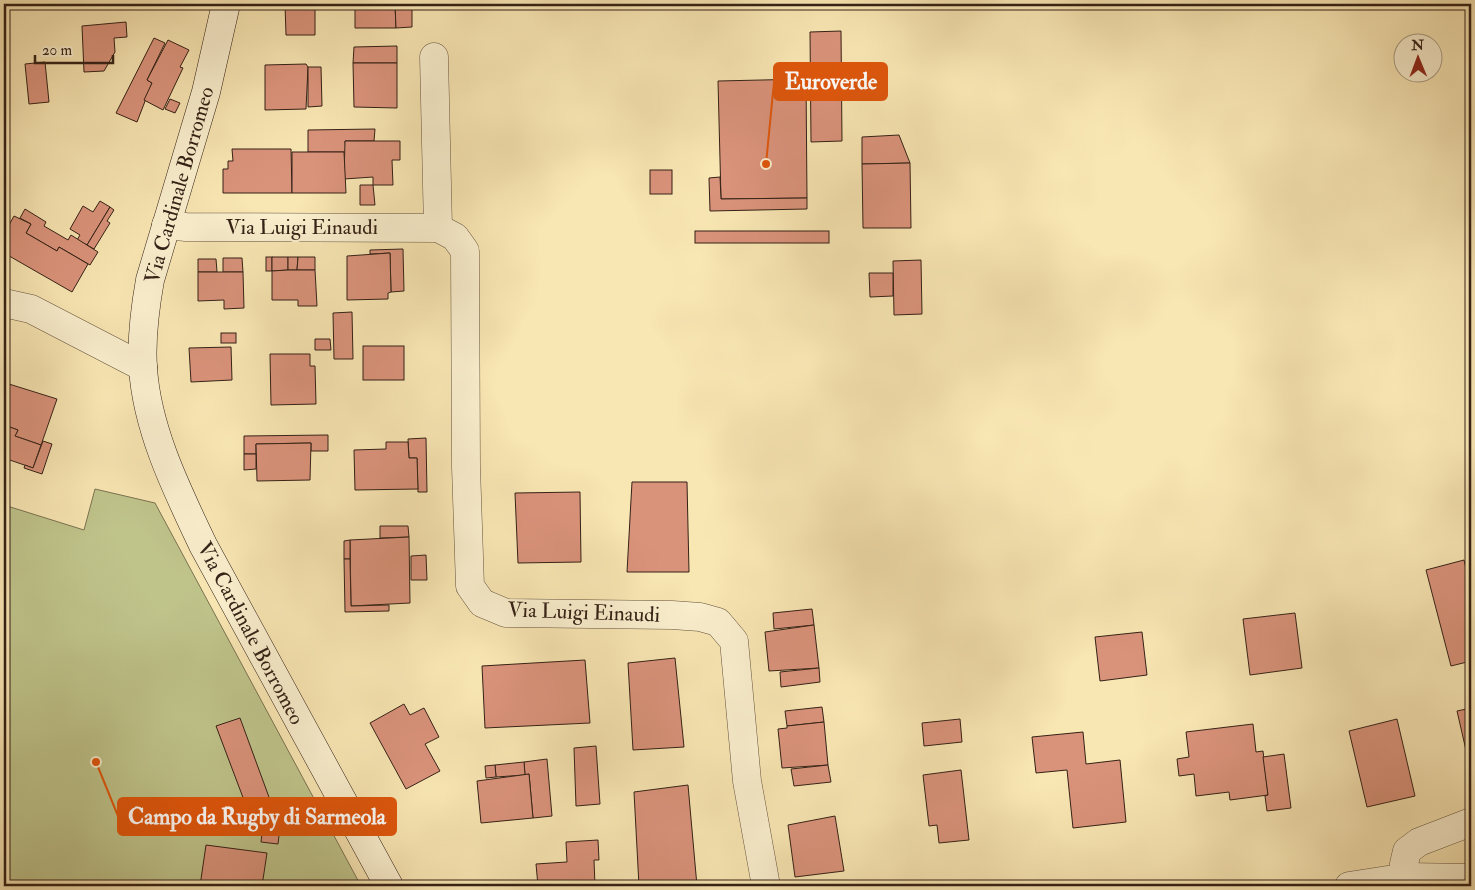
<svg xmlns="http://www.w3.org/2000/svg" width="1475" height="890" viewBox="0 0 1475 890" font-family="'IM FELL Double Pica',serif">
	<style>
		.green { fill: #bfc48b; stroke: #7a7250 }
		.building { fill: #da937b; stroke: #342116 }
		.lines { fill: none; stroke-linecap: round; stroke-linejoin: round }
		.street-casing { stroke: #65523d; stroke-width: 29 }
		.secondary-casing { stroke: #342116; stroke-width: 29 }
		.street { stroke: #faefce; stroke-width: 28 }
		.secondary { stroke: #faefce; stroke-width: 28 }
		.labels { text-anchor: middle; stroke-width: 4.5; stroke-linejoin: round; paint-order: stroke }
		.street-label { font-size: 21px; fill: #342116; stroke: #faefce }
		.leader { fill: none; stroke: #df560c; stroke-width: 2 }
		.callout-dot { fill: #df560c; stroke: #faefce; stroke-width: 2 }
		.callout { fill: #df560c; stroke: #df560c; stroke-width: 2 }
		.callout-label { font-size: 22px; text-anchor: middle; font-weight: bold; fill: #fff }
	</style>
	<rect width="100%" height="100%" fill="#f8e6b3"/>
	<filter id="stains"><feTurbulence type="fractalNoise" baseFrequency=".004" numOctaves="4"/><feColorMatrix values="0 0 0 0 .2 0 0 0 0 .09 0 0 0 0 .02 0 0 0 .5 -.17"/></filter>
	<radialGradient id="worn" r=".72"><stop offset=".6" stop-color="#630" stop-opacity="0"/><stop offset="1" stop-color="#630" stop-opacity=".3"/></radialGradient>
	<path class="green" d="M95,489l60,14 206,383h-357v-381l80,25z"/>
	<g class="building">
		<path d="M285,4h30v31h-29z"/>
		<path d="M355,4h40l1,24h-41z"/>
		<path d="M395,4h17v23l-16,1z"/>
		<path d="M126,22l1,15 -13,1 1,14 -11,19 -20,1 -2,-46z"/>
		<path d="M841,31l1,110 -31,1 -1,-110z"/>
		<path d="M154,38l11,5 -18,37 5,3 -15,39 -21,-9z"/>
		<path d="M168,40l21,10 -9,17 3,1 -20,42 -19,-10 8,-17 -5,-3z"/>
		<path d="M397,46v17h-44l1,-16z"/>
		<path d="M45,62l4,40 -20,2 -4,-40z"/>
		<path d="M353,63h44v45l-43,-1z"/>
		<path d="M306,64l2,3 -2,42 -41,1v-45z"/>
		<path d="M308,67h13l1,39 -14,1z"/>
		<path d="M806,79l1,119 -86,1 -3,-118z"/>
		<path d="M170,99l10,4 -5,10 -10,-4z"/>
		<path d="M375,129l-1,12h-29l1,11h-38v-22z"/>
		<path d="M899,135l11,28 -48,1v-27z"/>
		<path d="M345,141h55v19h-8l1,25h-20v-8l-29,2z"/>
		<path d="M232,149h59l1,44h-69v-24h5v-8h5z"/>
		<path d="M292,152h52l2,41h-54z"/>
		<path d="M910,163l1,65h-48l-1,-64z"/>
		<rect x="650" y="170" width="22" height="24"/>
		<path d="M720,177l1,22 86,-1v11l-97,2 -1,-33z"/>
		<path d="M360,185h13l2,20h-15z"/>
		<path d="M100,201l10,6 -23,38 -10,-5 3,-5 -10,-6 13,-23 10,6z"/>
		<path d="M110,207l4,3 -7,11 3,2 -16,26 -7,-4z"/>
		<path d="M25,209l21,13 -2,4 24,14 3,-5 27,17 -8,13 -31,-18 -2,4 -31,-18 5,-9 -11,-6z"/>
		<path d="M14,216l17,8 -5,9 31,18 2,-4 29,17 -16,28 -68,-39v-19z"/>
		<rect x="695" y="231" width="134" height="12"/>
		<path d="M403,249l1,42 -13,1 -1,-39 -20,1v-4z"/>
		<path d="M390,253l1,39 -3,1v6l-41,1v-44z"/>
		<rect x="266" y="257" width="6" height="14"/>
		<path d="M272,257h16v13l-16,1z"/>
		<path d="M288,257h10l-1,13h-9z"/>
		<path d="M298,257h17v13h-18z"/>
		<path d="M223,258h19l1,14h-20z"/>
		<path d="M198,259h18l1,13h-19z"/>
		<path d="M921,260l1,54 -28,1 -1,-54z"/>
		<path d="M288,270h27l2,36h-19v-6h-26v-29z"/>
		<path d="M198,272h45l1,36 -20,1v-9l-26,1z"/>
		<path d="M869,273h24v23l-23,1z"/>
		<path d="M352,312l1,47h-19l-1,-46z"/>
		<rect x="221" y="333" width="15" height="10"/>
		<path d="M315,339h15l1,11h-16z"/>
		<rect x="363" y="346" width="41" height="34"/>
		<path d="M231,347l1,33 -41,2 -2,-34z"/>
		<path d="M270,354h40v12h5l1,38 -45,1z"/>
		<path d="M9,384l48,15 -16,46 -26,-9 3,-6 -14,-5v-27z"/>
		<path d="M4,425l14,5 -3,6 26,9 -8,23 -29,-10z"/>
		<path d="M328,435v16h-17v-8l-55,1v10h-12v-18z"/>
		<path d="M426,438l1,54h-9l-1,-34h-8l-1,-19z"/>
		<path d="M43,441l9,3 -10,30 -18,-6 1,-3 8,3z"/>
		<path d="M386,442h22l1,16h8l1,31 -63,1 -1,-40 32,-1z"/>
		<path d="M311,443l-1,37 -53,1 -1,-37z"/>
		<path d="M244,454h12v15l-12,1z"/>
		<path d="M632,482h55l2,90h-62z"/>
		<path d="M580,492l1,70 -63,1 -3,-70z"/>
		<path d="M380,526h28l1,11 -29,1z"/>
		<path d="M409,537l1,66 -59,3 -1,-66z"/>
		<path d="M350,540v19h-6v-18z"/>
		<path d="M426,555l1,25h-16v-24z"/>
		<path d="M344,559h6l1,47 38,-1v6l-44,1z"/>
		<path d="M1464,560l7,29v72l-20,5 -25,-96z"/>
		<path d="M812,609l2,16 -40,4 -1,-16z"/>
		<path d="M1295,613l7,55 -52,7 -7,-56z"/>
		<path d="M814,625l5,43 -50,3 -4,-39z"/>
		<path d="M1142,632l5,43 -47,6 -5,-44z"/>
		<path d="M675,658l9,89 -51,3 -5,-87z"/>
		<path d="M585,660l5,63 -105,5 -3,-62z"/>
		<path d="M819,668l1,14 -39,5 -1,-15z"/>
		<path d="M404,704l6,11 14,-7 15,29 -14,7 15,27 -34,18 -36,-66z"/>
		<path d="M822,707l2,15 -37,4 -2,-15z"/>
		<path d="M1471,708v64l-14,-61z"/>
		<path d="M240,718l33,90 -23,8 -34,-90z"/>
		<path d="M960,719l2,23 -38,4 -2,-23z"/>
		<path d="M1397,719l18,77 -48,11 -18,-76z"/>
		<path d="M824,722l4,43 -46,3 -4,-39 9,-1v-2z"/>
		<path d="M1253,724l3,28 7,-1 5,44 -38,5 -1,-8 -33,4 -2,-22 -15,2 -2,-17 12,-2 -3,-25z"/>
		<path d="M1083,732l3,32 34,-4 6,62 -53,6 -6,-58 -31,3 -4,-36z"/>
		<path d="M596,746l4,58 -24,2 -2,-58z"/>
		<path d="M1284,754l7,54 -24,3 -2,-15 3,-1 -5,-38z"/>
		<path d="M547,759l5,57 -19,2 -4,-44 -4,1 -1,-13z"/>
		<path d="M524,762l1,13 -29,2 -1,-12z"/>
		<path d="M495,765l1,12 -10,1 -1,-12z"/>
		<path d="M828,765l3,17 -37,4 -3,-17z"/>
		<path d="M961,770l8,70 -30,3 -2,-18 -8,1 -6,-51z"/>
		<path d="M529,774l4,44 -52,5 -4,-42z"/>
		<path d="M688,785l9,101h-58l-5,-94z"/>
		<path d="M835,816l9,55 -49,6 -7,-52z"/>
		<path d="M263,825l17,2 -2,17 -17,-2z"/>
		<path d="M598,840l1,20h-5l1,26h-57l-2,-22 31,-2 -1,-20z"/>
		<path d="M206,845l61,8 -5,33h-62z"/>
	</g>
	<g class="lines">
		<g class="street-casing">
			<g id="street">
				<path d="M434,57l4,171"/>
				<path d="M166,225l20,2 252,1 17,9 10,14 1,216 4,119 12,17 24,10 166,2 28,2 18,5 16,19 13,140 19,105"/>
				<path d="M4,303l27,6 112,58"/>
				<path d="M1407,877l-3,-13 3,-13 12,-9 52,-20"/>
				<path d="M1349,886l58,-9 64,1"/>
			</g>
		</g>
		<g class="secondary-casing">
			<path id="secondary" d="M226,4l-20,88 -56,188c-5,28 -9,59 -7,88 4,62 34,122 60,177l186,341"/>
		</g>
		<use href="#street" class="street"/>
		<use href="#secondary" class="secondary"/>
	</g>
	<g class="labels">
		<g class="street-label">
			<text transform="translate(179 185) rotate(-74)" y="7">Via Cardinale Borromeo</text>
			<text x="302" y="234">Via Luigi Einaudi</text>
			<text transform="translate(584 612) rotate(2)" y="7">Via Luigi Einaudi</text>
			<text transform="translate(251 633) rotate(62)" y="7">Via Cardinale Borromeo</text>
		</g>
	</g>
	<path class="leader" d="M766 164L774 82M96 762L118 816"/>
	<g class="callout-dot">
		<circle cx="766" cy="164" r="5"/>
		<circle cx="96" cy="762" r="5"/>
	</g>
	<g class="callout">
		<rect x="774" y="63" width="113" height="37" rx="5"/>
		<rect x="118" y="798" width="278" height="37" rx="5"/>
	</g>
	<g class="callout-label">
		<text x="831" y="89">Euroverde</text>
		<text x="257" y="824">Campo da Rugby di Sarmeola</text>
	</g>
	<rect width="1475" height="890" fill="none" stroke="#f8e6b3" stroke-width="20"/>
	<rect x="5" y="5" width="1465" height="880" fill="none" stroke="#342116" stroke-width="2.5"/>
	<rect x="10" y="10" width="1455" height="870" fill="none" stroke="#342116"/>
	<g transform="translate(1418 58) rotate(359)"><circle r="24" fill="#faefce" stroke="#ab9d84"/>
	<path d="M0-4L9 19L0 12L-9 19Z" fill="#8f2418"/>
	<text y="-8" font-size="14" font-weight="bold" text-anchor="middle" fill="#342116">N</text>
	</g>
	<path d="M35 55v8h78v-8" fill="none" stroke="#342116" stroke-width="2.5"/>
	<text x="42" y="55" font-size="15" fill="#342116" stroke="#faefce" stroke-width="4" paint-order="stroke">20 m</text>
	<rect width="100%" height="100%" filter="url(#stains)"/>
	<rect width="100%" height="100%" fill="url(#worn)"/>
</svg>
